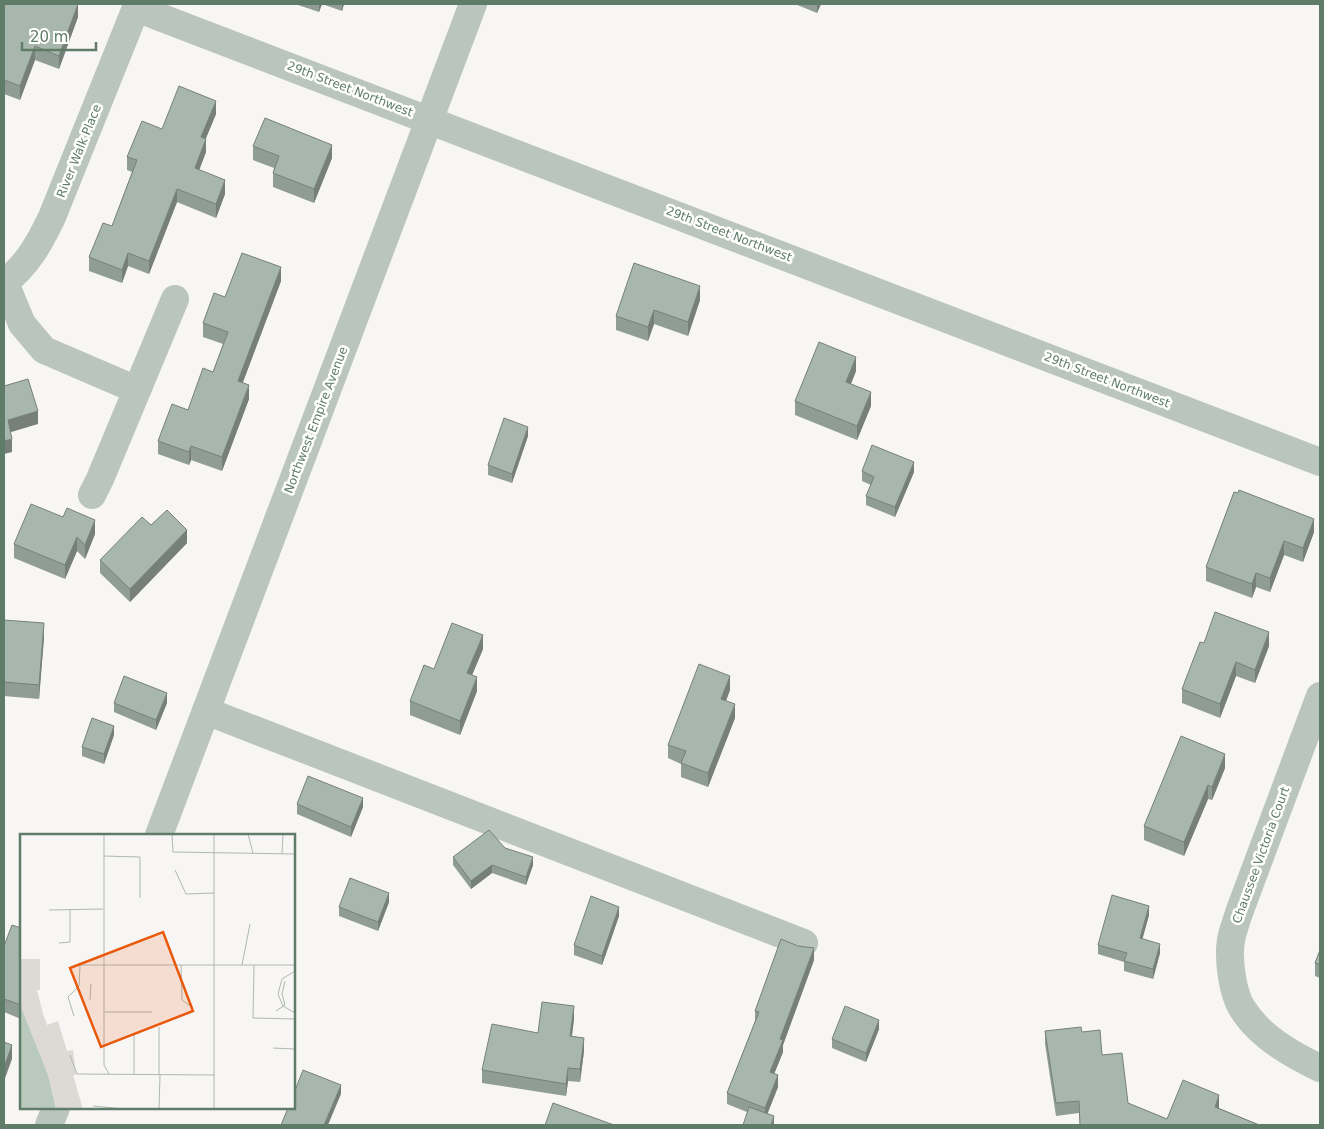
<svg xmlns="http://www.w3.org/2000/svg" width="1324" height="1129" viewBox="0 0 1324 1129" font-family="'DejaVu Sans',sans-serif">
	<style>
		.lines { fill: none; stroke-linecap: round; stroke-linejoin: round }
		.minor { stroke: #bac5bd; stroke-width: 28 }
		.wall { fill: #909d95 }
		.shaded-wall { fill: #768079 }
		.building { fill: #a8b7ad; stroke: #768079 }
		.labels { text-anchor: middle; stroke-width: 5; stroke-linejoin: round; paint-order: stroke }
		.street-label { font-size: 12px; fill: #5e7c68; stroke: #fff }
		.inset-road { fill: none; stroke: #acbab0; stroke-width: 1 }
		.view { fill: #e8590c; fill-opacity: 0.15; stroke: #e8590c; stroke-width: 2.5 }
		.inset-edge { fill: none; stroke: #5e7c68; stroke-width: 2.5 }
	</style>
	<rect width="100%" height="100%" fill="#f8f5f5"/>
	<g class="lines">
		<g class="minor">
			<path d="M4,283c23,-17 36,-41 48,-66l84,-209 1184,454"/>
			<path d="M5,283l17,41 22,26 93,40"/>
			<path d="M92,495l8,-16 75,-180"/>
			<path d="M1320,696l-80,214c-3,9 -7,20 -9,30 -3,18 1,52 11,68 16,27 50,47 78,60"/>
			<path d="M206,711l598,232"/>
			<path d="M159,835l314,-831"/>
			<path d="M49,1125l7,-17"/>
		</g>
	</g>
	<g class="wall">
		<path d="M4,4l74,13 -19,52 -24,-9 -15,40 -16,-6z"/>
		<path d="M295,4h49l-2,7 -20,-7 -3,8z"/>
		<path d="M795,4h26l-4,9z"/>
		<path d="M216,114l-10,24v14l-7,18 26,24 -9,24 -39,-16 -28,72 -21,-8 -6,17 -33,-12v-14l23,-31 20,-54 -5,-2v-13l35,-28z"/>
		<path d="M253,146l79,12 -18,45 -41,-16v-14l1,-5 -21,-8z"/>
		<path d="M281,281l-38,101 6,17 -27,72 -31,-11 -2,5 -31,-11v-13l30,-31 25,-38 10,-28 -20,-7v-14l22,-26z"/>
		<path d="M700,300l-12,36 -34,-12 -6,17 -32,-11v-14z"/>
		<path d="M856,371l-5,13 20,22 -14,34 -62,-25v-14z"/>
		<path d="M528,436l-16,47 -24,-8v-10z"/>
		<path d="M862,471l52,1 -19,45 -29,-12v-9l5,-11 -9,-4z"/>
		<path d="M1234,492l80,40 -11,30 -19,-7 -14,37 -14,-5 -4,11 -46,-17v-14z"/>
		<path d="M151,525l36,18 -57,59 -30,-29v-13z"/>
		<path d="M95,534l-10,25 -8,-8 -12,28 -51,-21v-14z"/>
		<path d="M4,620l40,17 -5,62 -35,-3z"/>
		<path d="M1204,643l65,3 -14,37 -19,-7 -16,42 -38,-15v-14z"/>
		<path d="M483,649l-11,26 5,16 -17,44 -50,-20v-14l24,-32z"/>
		<path d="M730,690l-4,11 9,17 -27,69 -27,-10v-13l-13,-6v-13z"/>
		<path d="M114,703h53l-11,27 -42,-18z"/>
		<path d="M114,735l-10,29 -22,-8v-9z"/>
		<path d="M1225,768l-13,32 -4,-1 -24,57 -40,-16v-14z"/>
		<path d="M297,804l66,3 -12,30 -54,-23z"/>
		<path d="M505,848l28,17 -7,20 -34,-12 -21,16 -18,-24v-8z"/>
		<path d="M389,902l-11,29 -39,-15v-9z"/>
		<path d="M1149,915l-7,24 18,14 -7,26 -29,-8v-9l-26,-8v-9z"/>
		<path d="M619,916l-17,49 -28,-10v-10z"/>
		<path d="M1320,923v17h-1v-14z"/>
		<path d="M21,928v91l-17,-7v-66z"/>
		<path d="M1320,950v28l-5,-2v-13z"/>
		<path d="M814,960l-31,85v7l-9,22 4,13 -11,27 7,11 -27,-13 -20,-8v-11l28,-72v-10z"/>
		<path d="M574,1019l-2,17 12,15 -4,31 -12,-1 -2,15 -84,-13v-13l56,-37z"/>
		<path d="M879,1029l-13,33 -34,-14v-9z"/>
		<path d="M1045,1031l37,1 20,23 26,48 39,16 52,-11 41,17h-180l-1,-12 -23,3 -11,-72z"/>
	</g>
	<g class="shaded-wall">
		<path d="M78,4v13l-19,52v-13z"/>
		<path d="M319,4h3l-3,8z"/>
		<path d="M342,4h2l-2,7z"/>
		<path d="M817,4h4l-4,9z"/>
		<path d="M35,46v14l-15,40v-14z"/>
		<path d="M216,101v13l-15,36v-13z"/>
		<path d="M206,139v13l-11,29v-13z"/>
		<path d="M332,145v13l-18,45v-14z"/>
		<path d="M225,180v14l-9,24v-14z"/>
		<path d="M177,189v13l-28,72v-13z"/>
		<path d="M128,253v13l-6,17v-13z"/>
		<path d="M281,267v14l-43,114v-14z"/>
		<path d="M700,286v14l-12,36v-14z"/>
		<path d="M654,310v14l-6,17v-14z"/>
		<path d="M856,357v14l-10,25v-14z"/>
		<path d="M249,385v14l-27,72v-14z"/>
		<path d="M871,392v14l-14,34v-14z"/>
		<path d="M38,411v13l-30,9v-13z"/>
		<path d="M528,427v9l-16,47v-9z"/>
		<path d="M12,439v13l-8,2v-13z"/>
		<path d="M191,446v14l-2,5v-13z"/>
		<path d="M914,462v10l-19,45v-10z"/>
		<path d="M1314,519v13l-11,30v-14z"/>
		<path d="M95,520v14l-10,25v-14z"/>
		<path d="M187,530v13l-57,59v-13z"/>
		<path d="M77,537v14l-12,28v-14z"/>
		<path d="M1284,541v14l-14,37v-14z"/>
		<path d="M1256,573v14l-4,11v-14z"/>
		<path d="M44,623v14l-5,62v-14z"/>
		<path d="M1269,632v14l-14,37v-13z"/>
		<path d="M483,635v14l-16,38v-14z"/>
		<path d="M1236,662v14l-16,42v-14z"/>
		<path d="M730,676v14l-9,23v-14z"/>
		<path d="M477,677v14l-17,44v-14z"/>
		<path d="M167,693v10l-11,27v-10z"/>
		<path d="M735,704v14l-27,69v-14z"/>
		<path d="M114,726v9l-10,29v-10z"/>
		<path d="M1225,754v14l-13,32v-13z"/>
		<path d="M1208,785v14l-24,57v-14z"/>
		<path d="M363,798v9l-12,30v-10z"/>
		<path d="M533,857v8l-7,20v-8z"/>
		<path d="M492,865v8l-21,16v-8z"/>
		<path d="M389,893v9l-11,29v-9z"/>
		<path d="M1149,906v9l-9,33v-10z"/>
		<path d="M619,907v9l-17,49v-9z"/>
		<path d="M1160,944v9l-7,26v-10z"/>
		<path d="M814,948v12l-31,85v7l-13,32v-12l10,-33z"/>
		<path d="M574,1006v13l-4,30v-13z"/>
		<path d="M879,1020v9l-13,33v-9z"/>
		<path d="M584,1038v13l-4,31v-13z"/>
		<path d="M12,1045v14l-8,22v-14z"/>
		<path d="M568,1068v13l-2,15v-12z"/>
		<path d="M778,1075v12l-13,33v-12z"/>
		<path d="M341,1085v9l-13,31h-4z"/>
		<path d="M1219,1095v13l-4,11v-12z"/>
		<path d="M774,1116v9h-3z"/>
	</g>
	<g class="building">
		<path d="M4,4h74l-19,52 -24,-10 -15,40 -16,-6z"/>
		<path d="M179,86l37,15 -15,36 5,2 -11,29 30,12 -9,24 -39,-15 -28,72 -21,-8 -6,17 -33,-13 14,-34 9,3 25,-66 -10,-3 15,-36 20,8z"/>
		<path d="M265,118l67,27 -18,44 -41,-16 6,-17 -26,-10z"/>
		<path d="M242,253l39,14 -43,114 11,4 -27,72 -31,-11 -2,6 -31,-11 14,-37 16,6 15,-42 10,4 15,-40 -25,-9 11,-30 11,4z"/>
		<path d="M634,263l66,23 -12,36 -34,-12 -6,17 -32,-11z"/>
		<path d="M819,342l37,15 -10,25 25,10 -14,34 -62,-25z"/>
		<path d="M28,379l10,32 -30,9 4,19 -8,2v-55z"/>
		<path d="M504,418l24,9 -16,47 -24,-9z"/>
		<path d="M872,445l42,17 -19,45 -29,-11 8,-19 -12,-6z"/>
		<path d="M1239,490l75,29 -11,29 -19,-7 -14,37 -14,-5 -4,11 -46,-17 28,-75 4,1z"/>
		<path d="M31,504l32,13 4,-9 28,12 -10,25 -8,-8 -12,28 -51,-21z"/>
		<path d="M167,510l20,20 -57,59 -30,-29 42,-43 9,8z"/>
		<path d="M1215,612l54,20 -14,38 -19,-8 -16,42 -38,-15 18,-47 4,1z"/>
		<path d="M4,620l40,3 -5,62 -35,-3z"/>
		<path d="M452,623l31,12 -16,38 10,4 -17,44 -50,-20 14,-36 10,4z"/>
		<path d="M699,664l31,12 -9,23 14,5 -27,69 -27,-10 5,-12 -18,-6z"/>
		<path d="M124,676l43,17 -11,27 -42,-17z"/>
		<path d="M92,718l22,8 -10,28 -22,-7z"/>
		<path d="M1181,736l44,18 -13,33 -4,-2 -24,57 -40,-16z"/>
		<path d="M308,776l55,22 -12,29 -54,-23z"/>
		<path d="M489,830l16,18 28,9 -7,20 -34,-12 -21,16 -18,-24z"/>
		<path d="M350,878l39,15 -11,29 -39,-15z"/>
		<path d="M1112,895l37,11 -9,32 20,6 -7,25 -29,-8 3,-8 -29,-8z"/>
		<path d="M591,896l28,11 -17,49 -28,-11z"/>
		<path d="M12,925l9,3v77l-17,-6v-53z"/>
		<path d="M781,939l17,7 16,2 -34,91 3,1 -13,32 8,3 -13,33 -38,-15 32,-81 -4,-1z"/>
		<path d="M1320,950v14l-5,-1z"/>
		<path d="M542,1002l32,4 -4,30 14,2 -4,31 -12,-1 -2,16 -84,-14 10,-46 46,9z"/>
		<path d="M845,1006l34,14 -13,33 -34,-14z"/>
		<path d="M1081,1027l1,5 18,-2 2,25 20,-2 6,50 39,16 16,-39 36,15 -4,12 44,18h-179l-1,-24 -23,2 -11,-72z"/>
		<path d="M4,1042l8,3 -8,22z"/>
		<path d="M303,1070l38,15 -17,40h-43l7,-17h6v-15z"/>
		<path d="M553,1103l61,22h-69z"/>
		<path d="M749,1107l25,9 -3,9h-28z"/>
	</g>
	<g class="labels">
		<g class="street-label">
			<text transform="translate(350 89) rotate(21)" y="4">29th Street Northwest</text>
			<text transform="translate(79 151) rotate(-68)" y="4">River Walk Place</text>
			<text transform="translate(729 234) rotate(21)" y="4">29th Street Northwest</text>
			<text transform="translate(1107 380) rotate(21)" y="4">29th Street Northwest</text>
			<text transform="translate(316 420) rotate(-69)" y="4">Northwest Empire Avenue</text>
			<text transform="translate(1261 855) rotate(-70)" y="4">Chaussee Victoria Court</text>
		</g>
	</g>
	<g transform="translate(20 834)">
		<rect width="275" height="275" fill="#f8f5f5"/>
		<path d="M0,125h20v31h-3l6,24 4,11 11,-4 9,30 6,-1 3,25h-3l10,34h-27l-8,-34 -28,-71z" fill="#ddd9d4"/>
		<path d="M0,170l28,71 8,34h-36z" fill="#b9cabc"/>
		<path class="inset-road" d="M84,0v231l5,9M152,0l1,18 122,2M194,0v275M228,0l5,19M262,20l1,-20M83,22l37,1v41M155,36l11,24 28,-1M29,76l54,-1M39,109l11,-1v-33M161,131l1,35 10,7M222,131l8,-41M234,131l-1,53 42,1M275,137l-13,8 -4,15 5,12 12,7M70,166l1,-16M256,177l9,-6 -3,-11 3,-13M84,178h48M54,182l-6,-19 11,-11 1,-21h215M253,214l22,1M50,221l7,19 138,1M114,241v-41M139,241v-48M73,272l31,3M139,275l1,-34"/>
		<path class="view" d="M143,98l30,79 -92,36 -31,-79z"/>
		<rect width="275" height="275" class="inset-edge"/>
	</g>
	<rect width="1324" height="1129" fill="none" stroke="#5e7c68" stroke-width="10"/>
	<path d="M22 42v8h74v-8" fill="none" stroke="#5e7c68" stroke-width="2.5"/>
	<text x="30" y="42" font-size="15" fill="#5e7c68" stroke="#ffffff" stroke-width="4" paint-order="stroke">20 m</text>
</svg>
